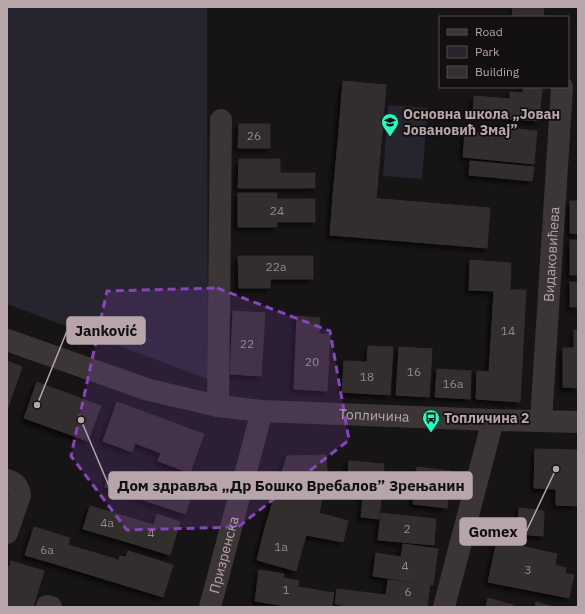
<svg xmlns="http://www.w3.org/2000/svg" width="585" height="614" viewBox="0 0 585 614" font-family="'IBM Plex Sans',sans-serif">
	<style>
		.green { fill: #26242e }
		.building { fill: #322f2f; stroke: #322e2e; filter: url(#shadow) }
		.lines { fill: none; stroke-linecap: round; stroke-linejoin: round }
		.minor { stroke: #3b3536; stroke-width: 22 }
		.marked { fill: #8744bb; fill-opacity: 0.2; stroke: #8744bb; stroke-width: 3; stroke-dasharray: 8 5; stroke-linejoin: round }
		.labels { text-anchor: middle; stroke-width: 3.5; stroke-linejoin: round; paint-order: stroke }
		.number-label { font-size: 12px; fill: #96888b }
		.poi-label { font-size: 14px; font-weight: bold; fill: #b7a5aa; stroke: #110f0f; text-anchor: start }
		.street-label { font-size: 14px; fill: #b7a5aa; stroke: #110f0f }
		.leader { fill: none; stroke: #b7a5aa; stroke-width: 1.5 }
		.callout-dot { fill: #b7a5aa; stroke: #110f0f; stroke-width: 1.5 }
		.callout { fill: #b7a5aa; stroke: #b7a5aa; stroke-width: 1.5 }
		.callout-label { font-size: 15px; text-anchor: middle; font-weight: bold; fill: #111 }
	</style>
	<defs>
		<filter id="shadow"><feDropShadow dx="-3.5" dy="3.5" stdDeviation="2" flood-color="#0009"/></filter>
	</defs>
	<rect width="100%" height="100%" fill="#161414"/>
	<g class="green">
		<path d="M7,7h200l1,372 -201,-75z"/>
		<path d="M388,105l40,3 -6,71 -39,-3z"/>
	</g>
	<g class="building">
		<path d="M513,7h31l-1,10h-31z"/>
		<path d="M343,81l43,4 -4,49 -43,-4z"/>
		<path d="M523,87l19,2 -3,32 -31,-2v-4l-35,-3 1,-16 36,3v-7l13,1z"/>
		<path d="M239,124h31v24h-32z"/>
		<path d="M498,127l39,4 -3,33 -71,-7 2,-25 33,2z"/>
		<path d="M339,130l43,4 -6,65 -43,-4z"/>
		<path d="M239,159h41v14h35v15h-77z"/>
		<path d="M470,161l64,6 -2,14 -63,-6z"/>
		<path d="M238,193h39v6h38v23h-38v5h-39z"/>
		<path d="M333,195l157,13 -3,40 -157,-13z"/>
		<path d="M570,201h8v33l-8,-1z"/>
		<rect x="570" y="240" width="8" height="35"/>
		<path d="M238,256h75v23h-43v9h-31z"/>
		<path d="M470,260l41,3 -1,27h16l-6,112 -44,-3 1,-28 12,1 5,-81 -25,-1z"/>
		<rect x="570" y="282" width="8" height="25"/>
		<path d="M233,311l32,2 -4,63 -31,-2z"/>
		<path d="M297,316l23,2 -1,16h11l-3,57 -33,-2z"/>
		<path d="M574,330h4v58l-15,-1v-39h11z"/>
		<path d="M368,346l25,1 -3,48 -48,-3 2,-31 23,1z"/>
		<path d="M399,347l33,2 -3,48 -33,-2z"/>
		<path d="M7,361l15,6 -15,43z"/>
		<path d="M437,369l34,2 -1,28 -35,-2z"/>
		<path d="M37,382l64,24 -13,35 -64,-23z"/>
		<path d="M117,402l87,32 -14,39 -32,-12 3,-8 -26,-10 -3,9 -29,-11z"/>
		<path d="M535,449l43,1v56l-22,-1v-16l-22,-1z"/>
		<path d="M326,455l2,29h-22l-3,10 19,5 -3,14 29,8 -5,21 -37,-7 -40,-11 21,-68z"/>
		<path d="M349,461l35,3 -5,55 -18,-2 3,-31 -17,-2z"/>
		<path d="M417,467l34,4 -4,37 -34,-4z"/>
		<path d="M110,471l30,11 4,-11 50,18 -9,25 -80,-27z"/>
		<path d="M90,506l41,12 -7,23 -41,-12z"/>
		<path d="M519,508l25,3 -1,25 -26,-2z"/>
		<path d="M381,513l55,6 -2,26 -56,-5z"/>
		<path d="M157,514l23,8 -10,33 -46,-14 7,-23 23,7z"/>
		<path d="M266,524l40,11 -10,36 -39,-11z"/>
		<path d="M34,527l36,11 -8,28 -37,-11z"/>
		<path d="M497,541l60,13 -2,11 11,3 -1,5 9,2 -5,23 -81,-16z"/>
		<path d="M403,544l35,5 -5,36 -60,-9 3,-23 25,4z"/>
		<path d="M68,545l51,15 1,-4 6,1 2,-6 45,14 -10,32 -101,-31z"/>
		<path d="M11,561l33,10 -11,36h-26v-34z"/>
		<path d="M259,570l25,4 -1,4 16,3 -1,6 36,6 -2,14h-41l-36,-6z"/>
		<path d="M388,580l42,5 -3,22h-72l-20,-3 2,-15 49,6z"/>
		<path d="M488,598l25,7v2h-27z"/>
		<path d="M536,602l17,5h-18z"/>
	</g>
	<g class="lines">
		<g class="minor">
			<path id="s1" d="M7,340l142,50 69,16 44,5 231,9 85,2"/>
			<path d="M218,406l3,-286"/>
			<path id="s2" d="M541,421l21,-334"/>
			<path d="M7,480c9,3 11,6 13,15l-13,38"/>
			<path d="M47,606l4,1"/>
			<path id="s3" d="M210,607l52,-196"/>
			<path d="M444,607l49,-187"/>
		</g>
	</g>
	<path class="marked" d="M217,288l113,43 19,109 -111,87 -111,3 -56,-74 36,-165z"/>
	<defs>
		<g id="school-pin" transform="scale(0.9)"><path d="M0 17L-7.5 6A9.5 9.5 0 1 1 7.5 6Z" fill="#28fabe" stroke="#110f0f"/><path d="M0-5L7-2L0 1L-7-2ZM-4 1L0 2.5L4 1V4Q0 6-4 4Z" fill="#111"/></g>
		<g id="bus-pin" transform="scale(0.9)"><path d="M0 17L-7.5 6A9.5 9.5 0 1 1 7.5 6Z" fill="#28fabe" stroke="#110f0f"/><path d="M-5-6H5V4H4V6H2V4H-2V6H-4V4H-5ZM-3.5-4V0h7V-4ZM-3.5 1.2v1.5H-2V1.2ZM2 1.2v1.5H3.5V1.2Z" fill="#111"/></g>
	</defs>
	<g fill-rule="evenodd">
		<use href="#school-pin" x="390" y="122"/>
		<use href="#bus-pin" x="431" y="418"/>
	</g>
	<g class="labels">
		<g class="number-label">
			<text x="254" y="140">26</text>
			<text x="277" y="215">24</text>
			<text x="276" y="271">22a</text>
			<text x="508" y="335">14</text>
			<text x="247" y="348">22</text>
			<text x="312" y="366">20</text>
			<text x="414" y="376">16</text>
			<text x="367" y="381">18</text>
			<text x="453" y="388">16a</text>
			<text x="107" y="527">4a</text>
			<text x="407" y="533">2</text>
			<text x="151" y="537">4</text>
			<text x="281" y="551">1a</text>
			<text x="47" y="554">6a</text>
			<text x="405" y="570">4</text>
			<text x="528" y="574">3</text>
			<text x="286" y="594">1</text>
			<text x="408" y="596">6</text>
		</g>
		<g class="poi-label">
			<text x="403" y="119">Основна школа „Јован<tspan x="403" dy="16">Јовановић Змај”</tspan></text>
			<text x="444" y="423">Топличина 2</text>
		</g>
		<g class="street-label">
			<text dy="5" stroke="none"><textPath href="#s2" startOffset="167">Видаковићева</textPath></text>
			<text dy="5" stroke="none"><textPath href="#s1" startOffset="378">Топличина</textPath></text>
			<text dy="5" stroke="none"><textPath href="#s3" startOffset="54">Призренска</textPath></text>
		</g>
	</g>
	<path class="leader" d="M37 405L67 331M81 420L109 486M556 469L526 532"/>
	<g class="callout-dot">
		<circle cx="37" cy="405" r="4"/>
		<circle cx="81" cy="420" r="4"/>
		<circle cx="556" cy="469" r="4"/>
	</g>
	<g class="callout">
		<rect x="67" y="317" width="78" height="27" rx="4"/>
		<rect x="109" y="472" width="363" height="27" rx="4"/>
		<rect x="460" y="518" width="66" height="27" rx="4"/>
	</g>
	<g class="callout-label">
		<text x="106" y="336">Janković</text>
		<text x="291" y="491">Дом здравља „Др Бошко Вребалов” Зрењанин</text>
		<text x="493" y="537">Gomex</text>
	</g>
	<rect width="585" height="614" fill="none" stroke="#b7a5aa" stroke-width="16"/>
	<rect x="439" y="16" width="130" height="72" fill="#110f0f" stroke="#534b4d"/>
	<rect x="447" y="29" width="20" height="6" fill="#3b3536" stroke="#534b4d"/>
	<text x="475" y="36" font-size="12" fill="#b7a5aa">Road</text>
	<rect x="447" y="46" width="20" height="12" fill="#26242e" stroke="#534b4d"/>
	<text x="475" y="56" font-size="12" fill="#b7a5aa">Park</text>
	<rect x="447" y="66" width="20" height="12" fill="#322f2f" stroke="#534b4d"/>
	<text x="475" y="76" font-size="12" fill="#b7a5aa">Building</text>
</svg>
